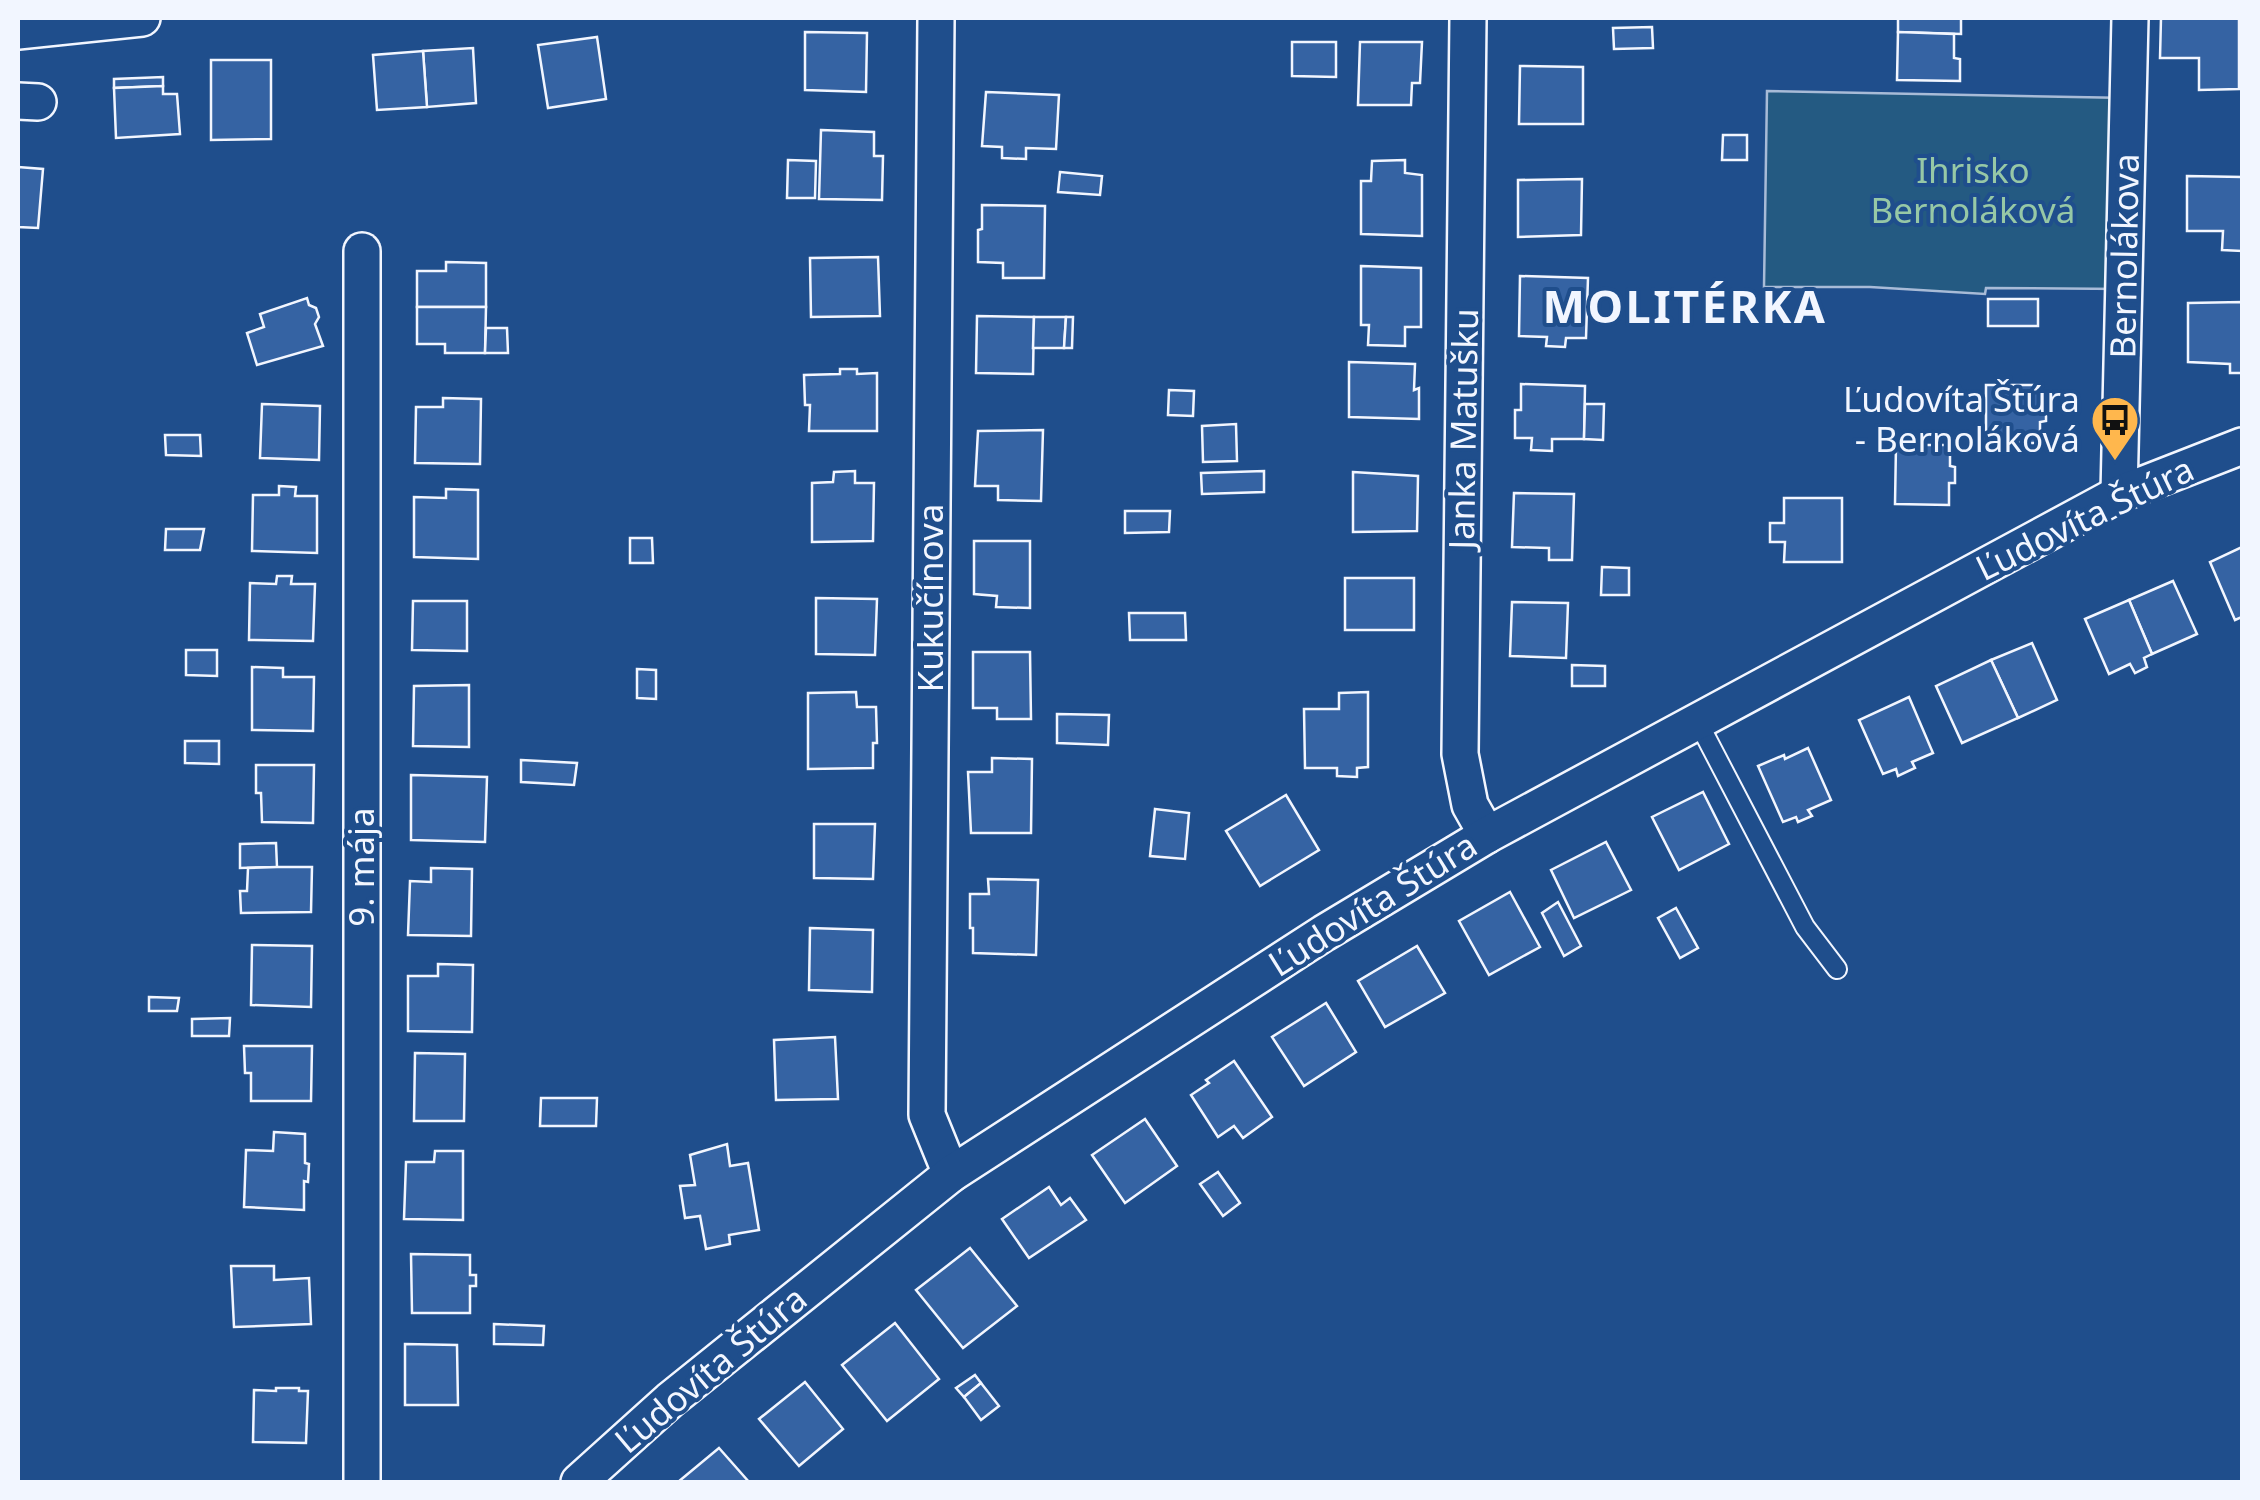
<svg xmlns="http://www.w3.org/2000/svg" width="2260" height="1500" viewBox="0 0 2260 1500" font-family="'Noto Sans',sans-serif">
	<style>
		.green { fill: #245a82; stroke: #a8bbd7; stroke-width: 2.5 }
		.building { fill: #3563a3; stroke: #f2f6ff; stroke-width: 2.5 }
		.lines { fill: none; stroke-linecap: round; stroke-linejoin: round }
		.lane-casing { stroke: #f2f6ff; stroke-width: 22 }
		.street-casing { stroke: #f2f6ff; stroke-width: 40 }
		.lane { stroke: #1f4e8c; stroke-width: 18 }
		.street { stroke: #1f4e8c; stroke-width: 35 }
		.labels { text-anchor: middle; stroke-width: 8; stroke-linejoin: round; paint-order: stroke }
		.park-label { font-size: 35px; fill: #97c8a6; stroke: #1f4e8c }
		.street-label { font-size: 35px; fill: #f2f6ff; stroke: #1f4e8c }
		.poi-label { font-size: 35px; fill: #f2f6ff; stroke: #1f4e8c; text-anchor: end }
		.district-label { font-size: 45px; font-weight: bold; letter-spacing: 2.5px; fill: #f2f6ff; stroke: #1f4e8c }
	</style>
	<rect width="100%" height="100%" fill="#1f4e8c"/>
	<path class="green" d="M1767,91l361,7 -4,191 -138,-1 -1,6 -115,-7h-106z"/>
	<g class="building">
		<path d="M1898,18h63v16l-63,-2z"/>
		<path d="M2161,18h78v71l-40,1v-32h-39z"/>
		<path d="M1652,27l1,21 -39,1 -1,-21z"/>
		<path d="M805,32l62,1 -1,59 -61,-2z"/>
		<path d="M1898,32l56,2v24l6,1v22l-63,-1z"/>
		<path d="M597,37l9,62 -58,9 -10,-63z"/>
		<path d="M1292,42h44v35l-44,-1z"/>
		<path d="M1360,42h62l-2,41h-8l-1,22h-53z"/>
		<path d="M473,48l3,55 -49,4 -4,-56z"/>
		<path d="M423,51l4,56 -50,3 -4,-55z"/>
		<path d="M211,60h60v79l-60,1z"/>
		<path d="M1520,66l63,1v57h-64z"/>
		<path d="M163,77v9l-49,2v-9z"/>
		<path d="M163,86v8h14l3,40 -64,4 -2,-50z"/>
		<path d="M986,92l73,3 -3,54 -30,-1v11l-24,-1v-11l-20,-1z"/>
		<path d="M821,130l53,2v24h9l-1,44 -63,-1z"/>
		<path d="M1723,135h24v25h-25z"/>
		<path d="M788,160l28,1 -1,37h-28z"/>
		<path d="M1405,160v13l17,2v61l-61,-2v-53h10l1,-20z"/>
		<path d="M18,167l25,2 -5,59 -20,-1z"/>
		<path d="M1060,172l42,4 -2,19 -42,-3z"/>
		<path d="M2187,176l55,1v74l-20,-1 1,-19h-36z"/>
		<path d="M1582,179l-1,56 -63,2v-57z"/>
		<path d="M982,205l63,1 -1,72h-41v-15l-25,-1v-32l4,-1z"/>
		<path d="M878,257l2,59 -69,1 -1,-59z"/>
		<path d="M446,262l40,1v44h-69v-36h29z"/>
		<path d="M1361,266l60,2v59h-16v19l-37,-1 1,-20h-8z"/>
		<path d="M1520,276l68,2 -2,60h-20l-1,9 -19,-1 1,-9 -28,-1z"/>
		<path d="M307,298l2,7 7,3 3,9 -4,7 8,22 -66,19 -10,-32 17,-6 -4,-13z"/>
		<rect x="1988" y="299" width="50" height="27"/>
		<path d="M2242,302v71h-12v-9l-42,-2v-59z"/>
		<path d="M417,307h69l-1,46h-40v-9h-28z"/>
		<path d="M977,316l57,1 -1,57 -57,-1z"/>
		<path d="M1034,317h32l-2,31h-31z"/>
		<path d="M1066,317h7l-1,31h-8z"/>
		<path d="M486,328h21l1,25h-23z"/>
		<path d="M1349,362l66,2 -1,26 5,-2v31l-70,-2z"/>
		<path d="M840,369h17v5l20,-1v58h-68l1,-26h-5l-1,-30 36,-1z"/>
		<path d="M1521,384l64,2 -1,53h-32v12l-21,-1 1,-12h-17v-28h6z"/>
		<path d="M1986,385h55v20l5,1v15l-6,1v21h-54z"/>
		<path d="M1169,390l25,1 -1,25 -25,-1z"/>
		<path d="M443,398l38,1 -1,65 -65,-1 1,-56h27z"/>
		<path d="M262,404l58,2 -1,54 -59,-2z"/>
		<path d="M1585,404h19l-1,36 -19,-1z"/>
		<path d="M1236,424l1,37 -34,1 -1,-36z"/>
		<path d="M1043,430l-2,71 -43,-1v-14h-23l3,-55z"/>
		<path d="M165,435h35l1,21 -35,-1z"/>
		<path d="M1896,445h54v21l5,1v16h-6v22l-54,-1z"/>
		<path d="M855,471v12h19l-1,58 -61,1v-59l21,-1 1,-10z"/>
		<path d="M1264,471v21l-62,2 -1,-21z"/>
		<path d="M1353,472l65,4 -1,55 -64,1z"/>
		<path d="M279,486l17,1 -1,9h22v57l-65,-2 1,-56h26z"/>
		<path d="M446,489l32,1v69l-64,-2v-60l32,1z"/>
		<path d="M1514,493l60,1 -2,66h-23v-12l-37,-1z"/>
		<path d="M1784,498h58v64h-58l1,-20h-15v-19h14z"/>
		<path d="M1125,511h45l-1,21 -44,1z"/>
		<path d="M166,529h38l-4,21h-35z"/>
		<path d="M630,538h22l1,25h-23z"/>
		<path d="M974,541h56v67l-34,-1 1,-11 -23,-2z"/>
		<path d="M2242,547v70l-7,3 -25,-58z"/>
		<path d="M1602,567l27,1v27h-28z"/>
		<path d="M277,576h15l-1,8h24l-2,57 -64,-1 1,-57 26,1z"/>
		<rect x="1345" y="578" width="69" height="52"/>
		<path d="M2173,581l24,53 -45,20 -23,-54z"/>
		<path d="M816,598l61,1 -2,56 -59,-1z"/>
		<path d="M2129,600l23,54 -8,4 3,9 -12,6 -5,-9 -21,10 -24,-55z"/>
		<path d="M413,601h54v50l-55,-1z"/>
		<path d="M1512,602l56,1 -2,55 -56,-2z"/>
		<path d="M1129,613h56l1,27h-56z"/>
		<path d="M2032,643l25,57 -39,18 -27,-58z"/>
		<path d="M186,650h31v26l-31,-1z"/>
		<path d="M973,652h57l1,67h-34v-11h-24z"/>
		<path d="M1991,660l27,58 -56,25 -26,-57z"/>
		<path d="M1572,665l33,1v20h-33z"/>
		<path d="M252,667l31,1v9h31l-1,54 -61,-1z"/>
		<path d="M637,669l19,1v29l-19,-1z"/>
		<path d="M469,685v62l-56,-1 1,-60z"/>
		<path d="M856,692l1,15h19l1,36h-4v25l-65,1v-76z"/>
		<path d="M1368,692v75l-11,1v9l-20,-1v-8h-32l-1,-59h35v-16z"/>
		<path d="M1909,697l24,56 -21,9 3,6 -17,8 -2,-7 -13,5 -24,-54z"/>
		<path d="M1057,714l52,1 -1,30 -51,-2z"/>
		<path d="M185,741h34v23l-34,-1z"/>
		<path d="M1808,748l23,52 -23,10 4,6 -14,6 -2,-5 -13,5 -25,-56 26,-11 1,4z"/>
		<path d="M992,758l40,1 -1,74h-60l-3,-61h24z"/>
		<path d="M521,760l56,3 -3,22 -53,-3z"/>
		<path d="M256,765h58l-1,58 -51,-1 -1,-29h-5z"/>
		<path d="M411,775l76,2 -2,65 -74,-2z"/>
		<path d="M1703,792l26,52 -50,26 -27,-53z"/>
		<path d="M1286,795l33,55 -59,36 -34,-55z"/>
		<path d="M1155,809l34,4 -4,46 -35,-3z"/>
		<path d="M814,824h61l-2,55 -59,-1z"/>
		<path d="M1606,842l25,48 -57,28 -23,-48z"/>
		<path d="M276,843l1,24 -37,1v-24z"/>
		<path d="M277,867h35l-1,45 -70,1 -1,-22h7l1,-23z"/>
		<path d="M431,868l41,1 -1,67 -63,-1 2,-54 21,1z"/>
		<path d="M988,879l50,1 -2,75 -63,-2v-25h-3v-34h19z"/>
		<path d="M1510,892l30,55 -51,28 -30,-54z"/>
		<path d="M1558,902l23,44 -17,10 -22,-43z"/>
		<path d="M1676,908l22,40 -18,10 -22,-40z"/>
		<path d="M810,928l63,2 -1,62 -63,-2z"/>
		<path d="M252,945l60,1 -1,61 -60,-2z"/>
		<path d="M1417,946l28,47 -60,34 -27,-46z"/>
		<path d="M438,964l35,1 -1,67 -64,-1v-55h30z"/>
		<path d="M149,997l30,1 -2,13h-28z"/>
		<path d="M1326,1003l30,49 -52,34 -32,-49z"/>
		<path d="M230,1018l-1,18h-37v-17z"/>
		<path d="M835,1037l3,62 -62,1 -2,-60z"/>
		<path d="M244,1046h68l-1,55h-60v-28h-6z"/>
		<path d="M415,1053l50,1 -1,67h-50z"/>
		<path d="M1234,1061l38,56 -29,21 -9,-12 -16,11 -27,-42 18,-12 -3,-3z"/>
		<path d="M541,1098h56l-1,28h-56z"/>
		<path d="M1145,1119l32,47 -52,37 -33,-48z"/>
		<path d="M274,1132l31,2v29l4,1 -1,18 -4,-1v29l-60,-3 2,-57 27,1z"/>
		<path d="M727,1144l3,22 18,-3 11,67 -30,5 1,9 -24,5 -6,-33 -15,2 -5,-32 15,-1 -5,-30z"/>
		<path d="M435,1151h28v69l-59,-1 2,-57h28z"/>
		<path d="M1218,1172l22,31 -17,13 -23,-32z"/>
		<path d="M1049,1187l12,18 9,-7 16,22 -57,38 -27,-39z"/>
		<path d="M970,1248l47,58 -54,42 -47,-58z"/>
		<path d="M411,1254l59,1v20h6v11h-6v27h-58z"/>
		<path d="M231,1266h43v14l35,-2 2,46 -77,3z"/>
		<path d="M895,1323l44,56 -52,42 -45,-56z"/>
		<path d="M494,1324l50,2 -1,19 -49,-1z"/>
		<path d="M405,1344l52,1 1,60h-53z"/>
		<path d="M975,1375l6,8 -17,14 -8,-9z"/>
		<path d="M805,1382l38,47 -44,37 -40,-47z"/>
		<path d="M981,1383l18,23 -18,14 -17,-23z"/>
		<path d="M276,1388h23v3h9l-2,52 -53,-1 1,-52 22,1z"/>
		<path d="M719,1448l30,34h-71z"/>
	</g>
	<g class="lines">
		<g class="lane-casing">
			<path id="lane" d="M1698,722l107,205 32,42"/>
		</g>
		<g class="street-casing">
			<g id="street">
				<path d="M936,18l-9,1097 24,59"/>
				<path d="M1468,18l-8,736 10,51 17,30"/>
				<path d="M18,31l124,-13"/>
				<path d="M18,101l20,1"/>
				<path d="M2119,494l11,-476"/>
				<path d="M362,1482v-1231"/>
				<path d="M579,1482l91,-82 281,-226 373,-241 163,-98 632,-341 123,-48"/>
			</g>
		</g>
		<use href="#lane" class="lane"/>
		<use href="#street" class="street"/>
	</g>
	<defs>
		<g id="bus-pin" transform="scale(2.5)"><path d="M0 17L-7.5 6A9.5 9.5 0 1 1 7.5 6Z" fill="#ffb74d" stroke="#1f4e8c"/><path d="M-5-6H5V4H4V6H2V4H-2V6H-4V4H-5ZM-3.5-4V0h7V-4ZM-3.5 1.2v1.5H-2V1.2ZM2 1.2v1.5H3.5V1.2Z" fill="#111"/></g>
	</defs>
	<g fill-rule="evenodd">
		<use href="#bus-pin" x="2115" y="420"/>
	</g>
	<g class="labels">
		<g class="park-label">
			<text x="1973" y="183">Ihrisko<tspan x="1973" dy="40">Bernoláková</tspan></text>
		</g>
		<g class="street-label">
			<text transform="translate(2125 256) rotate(-89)" y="12">Bernolákova</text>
			<text transform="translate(1464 429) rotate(-89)" y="12">Janka Matušku</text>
			<text transform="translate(2085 519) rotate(-26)" y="12">Ľudovíta Štúra</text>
			<text transform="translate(931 598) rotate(-90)" y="12">Kukučínova</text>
			<text transform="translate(362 867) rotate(-90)" y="12">9. mája</text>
			<text transform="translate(1373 905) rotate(-32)" y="12">Ľudovíta Štúra</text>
			<text transform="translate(711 1370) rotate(-40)" y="12">Ľudovíta Štúra</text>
		</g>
		<g class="poi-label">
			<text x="2080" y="412">Ľudovíta Štúra<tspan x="2080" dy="40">- Bernoláková</tspan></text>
		</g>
		<g class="district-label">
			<text x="1685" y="323">MOLITÉRKA</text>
		</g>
	</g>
	<rect width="2260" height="1500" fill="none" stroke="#f2f6ff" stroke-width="40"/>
</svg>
